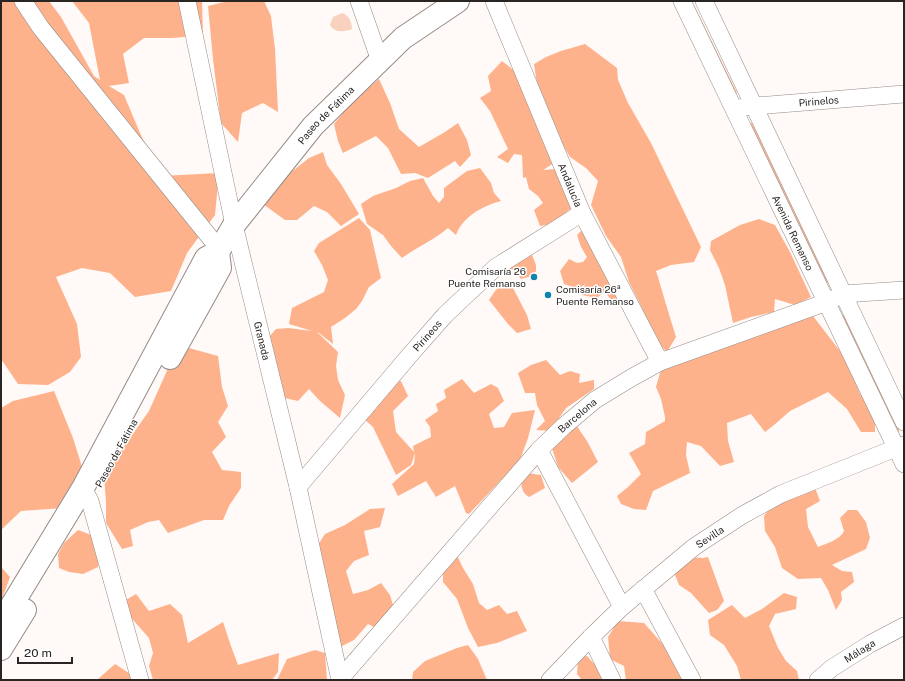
<svg xmlns="http://www.w3.org/2000/svg" width="905" height="681" viewBox="0 0 905 681" font-family="'Public Sans',sans-serif">
	<style>
		.green { fill: #feb591 }
		.forest { fill: #feb28c }
		.water { fill: #f9d2bf }
		.lines { fill: none; stroke-linecap: round; stroke-linejoin: round }
		.street-casing { stroke: #948c88; stroke-width: 18 }
		.secondary-casing { stroke: #948c88; stroke-width: 24 }
		.street { stroke: #fff; stroke-width: 17 }
		.secondary { stroke: #fff; stroke-width: 22 }
		.poi-dot { fill: #1085ab; stroke: #fff; stroke-width: 1.5 }
		.labels { text-anchor: middle; stroke-width: 3; stroke-linejoin: round; paint-order: stroke }
		.street-label { font-size: 10px; fill: #282523; stroke: #fff }
		.poi-label { font-size: 10px; fill: #282523; stroke: #fff; text-anchor: end }
	</style>
	<rect width="100%" height="100%" fill="#fff9f7"/>
	<g class="green">
		<path d="M689,1h3l45,92 -1,1z"/>
		<path d="M748,123h4l77,158 -2,2 -1,-1z"/>
		<path d="M844,314l1,1 54,115v2h-1l-56,-116z"/>
	</g>
	<g class="forest">
		<path d="M1,1h48l12,16 33,59 6,4 -11,-57 -17,-22h130l1,34 -30,3h-29l-21,16 6,29 -20,3 15,9 16,38 21,43 58,-3 -4,42 -28,38 -16,38 -36,6 -25,-24 -28,-5 -26,9 21,47 4,33 -11,15 -22,13 -30,-1 -17,-25z"/>
		<path d="M228,1h36l7,15 4,33 3,63 -15,-9 -21,10 -4,29 -17,-19 -8,-64 -5,-53z"/>
		<path d="M585,44l32,24 1,12 10,23 23,40 50,104 -7,15 -23,3 -15,6 2,6 7,24 11,36 -9,15 -14,-14 -11,-30 -13,-26 -8,-25 -15,-21 -15,-31 7,-24 -12,-13 -16,-11 -14,-24 -2,30 -11,7 12,-1 19,37 -22,18 -12,2 -6,-16 9,-7 -5,-7 -9,-7 -3,-12 -3,1 -1,-23 -8,-1 -6,9 -11,-6 11,-8 -18,-38 -10,-13 11,-7 -3,-15 14,-15 14,11 18,2 3,10 -3,-20 12,-7 15,-6z"/>
		<path d="M379,79l11,24 9,26 20,18 26,-15 13,-9 9,17 4,15 -11,12 -5,-6 -27,17 -13,-5 -14,1 -13,-26 -12,-12 -33,17 -5,-12 -4,-17 17,-21z"/>
		<path d="M323,152l4,13 14,19 18,30 -18,12 -14,-14 -13,-6 -17,14h-12l-22,-16 18,-24 28,-22z"/>
		<path d="M480,168l11,15 3,10 7,8c-18,5 -38,15 -45,34l-8,-7c-14,12 -31,19 -46,30l-11,-12 -8,-11 -16,-11 -6,-20 12,-8 23,-8 14,-7 13,-3 10,18 6,7 5,-6v-9l23,-17z"/>
		<path d="M359,218l11,12 2,9 9,39 -12,9 -7,14 -6,8 -11,9 -14,9 2,17 -14,-11 -2,-1 21,20 -2,14 2,14 7,15 -5,23 -20,-17 -11,-12 -11,12 -13,-3 -7,-22 -10,-38 8,-9 12,-1 24,3 -23,-7 3,-16 32,-16 4,-12 -6,-15 -8,-14 5,-8z"/>
		<path d="M759,219l16,6 15,27 21,45 -16,8 -20,-6 -1,13 -23,5 -18,6 -8,-38 -6,-17 -9,-18 1,-9 29,-16z"/>
		<path d="M582,230l39,68 -6,9 -10,-16 -8,7 -15,-3 3,-11 -6,5 -15,-5 -4,-13 9,-12 8,4 6,-1 4,-5 -6,-10 -4,-12z"/>
		<path d="M520,248l12,7 4,10v6l-4,5 -11,3 -9,-10 -6,1z"/>
		<path d="M501,285l12,3 14,27 4,14 -14,4 -9,-9 -19,-24 6,-9z"/>
		<path d="M813,316l37,48 9,28 16,25v15h-14l-14,-23 -19,-17 -38,19 -16,14 -9,7 -14,-18 -24,9 1,18 6,21 -14,4 -19,-20 -14,-4 -1,13 4,18 -37,18 -7,19 -12,-1 -13,-5 -4,-8 11,-9 13,-13 -12,-21 16,-9 1,-12 19,-11v-4l-4,-18 -5,-12 4,-14 10,-15 123,-37z"/>
		<path d="M189,348l29,8 4,31 6,19 -10,16 8,15 -14,15 10,18 19,2v16l-12,18 -6,14h-19l-36,13 -9,-13 -11,2 -18,8 3,16 -11,3 -16,-26v-21l-2,-27 45,-64 21,-47z"/>
		<path d="M546,360l14,15 10,-4 10,3 -1,9 15,-3v9l-28,19 -16,23 -14,-1 9,-9 -8,-16 -2,-12h-10l-7,-20 13,-8z"/>
		<path d="M462,379l12,14 17,-9 7,4 6,13 -15,13 5,14 10,-1 8,-14 23,-3 -7,28 -8,22 -51,54 -3,-1 -11,-27 -19,11 -10,-16 -28,15 -6,-12 22,-20 1,-11 -4,12 -15,10 -23,-48 -9,-8 26,-36 11,-2 7,15 -15,15 3,21 18,20 -1,-6 18,-9 -1,-10 -5,-7 13,-9 -2,-7 10,-6 -2,-8z"/>
		<path d="M54,391l19,47 10,32 -20,38 -42,3 -20,19v-122l12,-7z"/>
		<path d="M574,422l13,19 11,21 -26,21 -14,-16 -6,-19z"/>
		<path d="M526,473l15,2 4,13 -16,9c-7,-4 -7,-9 -8,-16z"/>
		<path d="M814,485l6,16 -14,8 2,18 10,20c8,-3 23,-8 26,-16l-4,-13 8,-8h9l9,12 4,16 -4,11 -34,16 10,6 10,1 2,10 -13,10 1,8 -6,10 -8,-20 -7,-12 -23,1 -16,-11 -7,-21 -10,-16 -1,-15 9,-12z"/>
		<path d="M385,508l-5,19 -16,4 5,24 -15,6 -8,10 7,23 15,-4 13,-7 9,12 6,20 -14,16 -14,-7 -14,16 -16,8 -22,-100 9,-14 20,-9 25,-16z"/>
		<path d="M78,530l16,6 8,7 -4,24 -15,7 -14,-2 -10,-4 -1,-14 6,-11z"/>
		<path d="M456,553l7,15 10,16 6,19 8,7 12,-5 8,9 10,-3 10,20 -30,12 -19,4 -10,-19 -11,-29 -14,-17v-16z"/>
		<path d="M687,557l16,1 5,-1 16,44 -7,9 -8,3 -18,-20 -12,-8 -5,-13z"/>
		<path d="M1,567l9,10 -9,25z"/>
		<path d="M784,593l13,4 -1,12 -21,5 -6,12 9,22 8,13 11,10 2,9h-58l-4,-14 -13,-21 -14,-10 -2,-15 24,-15 13,13 17,-9z"/>
		<path d="M136,594l13,17 21,-7 12,11 6,28 35,-21 8,24 7,19 41,-12 -1,19 -6,8h-119l-4,-14 4,-13 -4,-15 -30,-34z"/>
		<path d="M618,621l26,2 25,28 14,29h-57l-2,-14 -14,-7 -2,-22z"/>
		<path d="M468,645l10,14 9,21h-75l1,-8 12,-11 32,-13z"/>
		<path d="M315,650l10,3 2,27h-50l10,-21z"/>
		<path d="M587,656l22,24h-27l-5,-6 1,-17z"/>
		<path d="M115,664l20,13 -1,3h-37z"/>
	</g>
	<path class="water" d="M342,13c7,2 10,10 10,16 -7,3 -18,4 -22,-4l3,-8z"/>
	<g class="lines">
		<g class="street-casing">
			<g id="street">
				<path d="M23,1l18,27 179,222"/>
				<path id="s1" d="M187,1l47,224 64,262 42,193"/>
				<path d="M359,1l21,60"/>
				<path id="s2" d="M494,1l88,212 78,149"/>
				<path id="s3" d="M682,1l222,463"/>
				<path d="M704,1l200,421"/>
				<path id="s4" d="M743,107l161,-13"/>
				<path d="M539,450l83,157"/>
				<path id="s5" d="M298,487l111,-131 36,-41 51,-48 86,-54"/>
				<path d="M83,488l7,13 50,179"/>
				<path d="M643,589l49,91"/>
				<path d="M591,637l21,43"/>
				<path id="s6" d="M340,679l199,-229 25,-24 31,-26 36,-22 29,-16 167,-60 16,-8 61,-4"/>
				<path id="s7" d="M550,680l41,-43 31,-30 72,-60 47,-31 40,-22 115,-46 8,-3"/>
				<path id="s8" d="M818,680l14,-12 38,-24 34,-18"/>
			</g>
		</g>
		<g class="secondary-casing">
			<g id="secondary">
				<path d="M170,358l50,-90 -2,-16"/>
				<path id="s9" d="M1,623l82,-135 123,-230 12,-6 16,-27 79,-99 90,-88 55,-37"/>
				<path d="M1,649l24,-39"/>
			</g>
		</g>
		<use href="#street" class="street"/>
		<use href="#secondary" class="secondary"/>
	</g>
	<g class="poi-dot">
		<circle cx="534" cy="277" r="4"/>
		<circle cx="548" cy="295" r="4"/>
	</g>
	<g class="labels">
		<g class="street-label">
			<text dy="4" stroke="none"><textPath href="#s4" startOffset="76">Pirinelos</textPath></text>
			<text dy="4" stroke="none"><textPath href="#s9" startOffset="607">Paseo de Fátima</textPath></text>
			<text dy="4" stroke="none"><textPath href="#s2" startOffset="199">Andalucía</textPath></text>
			<text dy="4" stroke="none"><textPath href="#s3" startOffset="257">Avenida Remanso</textPath></text>
			<text dy="4" stroke="none"><textPath href="#s5" startOffset="199">Pirineos</textPath></text>
			<text dy="4" stroke="none"><textPath href="#s1" startOffset="348">Granada</textPath></text>
			<text dy="4" stroke="none"><textPath href="#s6" startOffset="355">Barcelona</textPath></text>
			<text transform="translate(116 453) rotate(-61)" y="4">Paseo de Fátima</text>
			<text dy="4" stroke="none"><textPath href="#s7" startOffset="215">Sevilla</textPath></text>
			<text dy="4" stroke="none"><textPath href="#s8" startOffset="51">Málaga</textPath></text>
		</g>
		<g class="poi-label">
			<text x="526" y="275">Comisaría 26<tspan x="526" dy="12">Puente Remanso</tspan></text>
			<text x="556" y="293" text-anchor="start">Comisaría 26ª<tspan x="556" dy="12">Puente Remanso</tspan></text>
		</g>
	</g>
	<rect width="905" height="681" fill="none" stroke="#282523" stroke-width="4"/>
	<path d="M18 657v6h54v-6" fill="none" stroke="#282523" stroke-width="2"/>
	<text x="24" y="657" font-size="12" fill="#282523" stroke="#ffffff" stroke-width="3" paint-order="stroke">20 m</text>
</svg>
